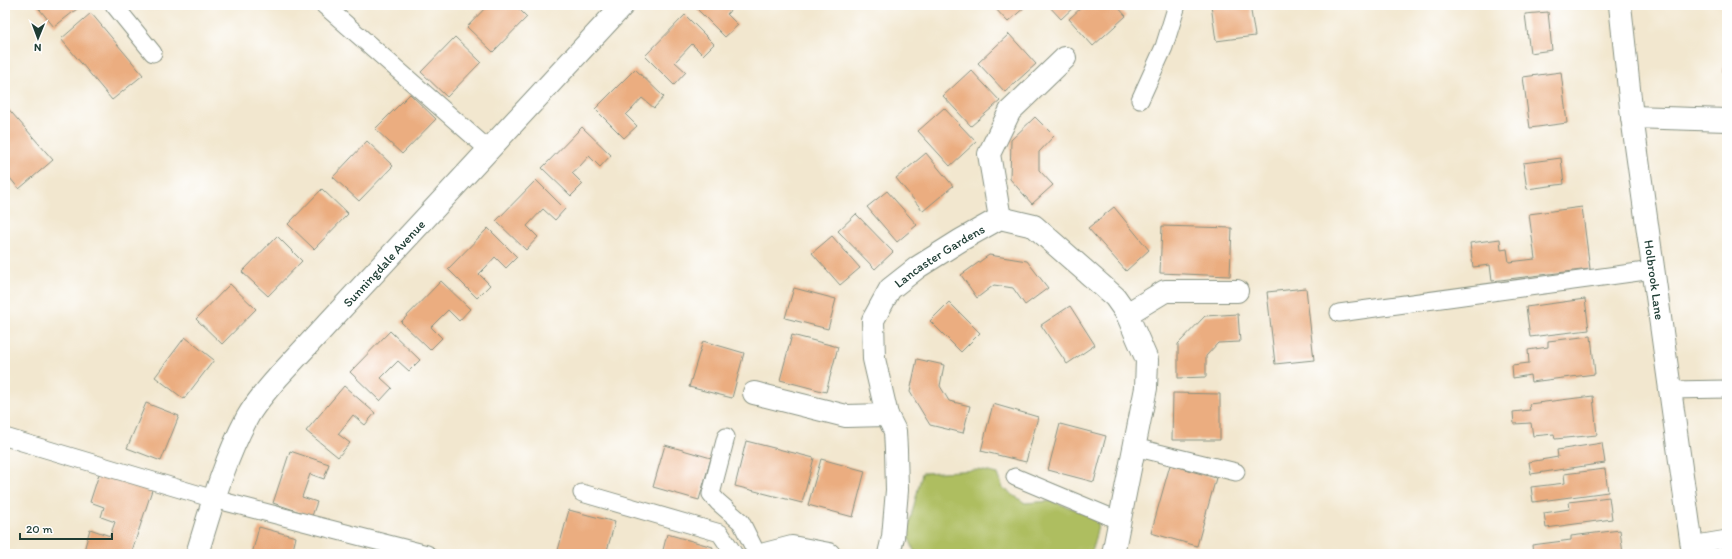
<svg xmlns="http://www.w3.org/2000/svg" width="1732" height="559" viewBox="0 0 1732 559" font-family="Itim,sans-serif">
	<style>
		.green { fill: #aebe61; stroke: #667e4a }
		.building { fill: #ebad80 }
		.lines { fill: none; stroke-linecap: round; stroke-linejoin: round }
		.service-casing { stroke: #889282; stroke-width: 19 }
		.minor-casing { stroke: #889282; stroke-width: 24 }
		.tertiary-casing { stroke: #889282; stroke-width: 24 }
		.service { stroke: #fff; stroke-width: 17 }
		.minor { stroke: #fff; stroke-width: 22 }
		.tertiary { stroke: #fff; stroke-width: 22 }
		.labels { text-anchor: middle; stroke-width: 4; stroke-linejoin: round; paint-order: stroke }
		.street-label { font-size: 13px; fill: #1f3d34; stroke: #fff }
	</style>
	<rect width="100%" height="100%" fill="#fff"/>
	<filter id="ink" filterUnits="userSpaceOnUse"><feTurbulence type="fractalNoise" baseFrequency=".025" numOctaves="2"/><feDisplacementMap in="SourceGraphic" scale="8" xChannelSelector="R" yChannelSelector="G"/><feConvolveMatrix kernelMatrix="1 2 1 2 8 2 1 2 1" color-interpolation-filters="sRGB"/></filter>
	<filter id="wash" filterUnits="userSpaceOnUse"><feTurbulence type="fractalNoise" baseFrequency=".012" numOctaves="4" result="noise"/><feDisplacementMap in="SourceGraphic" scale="16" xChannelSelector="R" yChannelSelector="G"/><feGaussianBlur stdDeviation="0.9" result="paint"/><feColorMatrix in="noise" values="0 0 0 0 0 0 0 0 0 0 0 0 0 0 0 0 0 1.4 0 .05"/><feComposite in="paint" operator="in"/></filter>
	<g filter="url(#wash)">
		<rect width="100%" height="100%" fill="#f2e7cf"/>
		<path class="green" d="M979,470l19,4 5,14 22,15 26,-2 26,9 22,12 -8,32h-163l-14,-3 -7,-18 15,-60z"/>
		<g id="blocks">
			<g class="building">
				<path d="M36,5h46l-28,22z"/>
				<path d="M488,5h27l12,12 -34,35 -26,-25z"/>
				<path d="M699,5h36l-8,9 11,11 -13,12 -29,-29z"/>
				<path d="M992,5h35l-19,17z"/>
				<path d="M1048,5h28l-15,14z"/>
				<path d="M1084,5h32l10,11 -33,30 -24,-27z"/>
				<path d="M1211,5h39l5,31 -39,5z"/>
				<path d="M1548,12l4,38 -22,3 -5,-39z"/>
				<path d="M91,13l52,62 -31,25 -51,-61z"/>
				<path d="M685,15l29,29 -11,11 -11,-11 -17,18 11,10 -12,13 -29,-29z"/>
				<path d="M1009,34l27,30 -31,28 -27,-29z"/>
				<path d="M1726,36h1v36h-4z"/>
				<path d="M455,37l26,25 -34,35 -26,-25z"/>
				<path d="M635,69l29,28 -10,11 -12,-10 -9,10 -7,7 11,11 -13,12 -29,-29z"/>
				<path d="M971,70l29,31 -29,25 -28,-30z"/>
				<path d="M1561,72l6,51 -37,5 -7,-51z"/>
				<path d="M410,94l26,25 -34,35 -27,-25z"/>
				<path d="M5,105l48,55 -34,29 -14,-17z"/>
				<path d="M944,108l32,34 -26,24 -32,-35z"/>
				<path d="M1035,117l19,19 -15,16v18l14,15 -21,19 -22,-25 1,-39z"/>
				<path d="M582,127l29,28 -11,12 -11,-11 -9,10 -8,7 11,11 -12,12 -29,-28z"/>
				<path d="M367,141l26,25 -34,35 -26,-24z"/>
				<path d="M926,153l27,33 -30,25 -27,-33z"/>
				<path d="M1561,158l3,26 -37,5 -4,-26z"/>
				<path d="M536,180l29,29 -10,11 -12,-11 -16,17 11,11 -12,13 -30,-29z"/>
				<path d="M322,189l26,25 -34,35 -26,-25z"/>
				<path d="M887,191l30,34 -20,17 -30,-35z"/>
				<path d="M1114,207l35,43 -23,21 -38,-43z"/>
				<path d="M1582,207l8,62 -98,12 -2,-16 -17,2 -3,-24 30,-4 1,11 6,-1 2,13 26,-3 -6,-45z"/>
				<path d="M856,214l37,38 -18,17 -37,-38z"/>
				<path d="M1162,226l70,2 -2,48 -70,-3z"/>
				<path d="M488,228l29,29 -11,11 -11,-11 -9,10 -7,7 11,11 -13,13 -29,-29z"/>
				<path d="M277,236l25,25 -34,35 -26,-24z"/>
				<path d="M832,236l28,32 -20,17 -28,-32z"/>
				<path d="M989,255l38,6 21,27 -23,17 -12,-17 -19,-3 -17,13 -16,-23z"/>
				<path d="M441,281l29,28 -11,12 -11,-11 -17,17 11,11 -12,12 -29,-28z"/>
				<path d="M230,284l26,25 -34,35 -26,-25z"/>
				<path d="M794,288l42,11 -8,30 -43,-11z"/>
				<path d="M1306,288l8,72 -39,4 -8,-72z"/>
				<path d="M1585,299l4,31 -59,7 -4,-30z"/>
				<path d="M949,302l31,31 -19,19 -31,-31z"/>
				<path d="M1070,306l25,39 -28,19 -26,-39z"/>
				<path d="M1238,314l2,28 -22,1 -12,13v21l-28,1v-34l27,-28z"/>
				<path d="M390,331l30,29 -11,11 -11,-10 -17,17 11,10 -12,13 -30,-29z"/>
				<path d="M792,335l46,12 -12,45 -46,-12z"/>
				<path d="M1591,336l4,38 -64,8 -1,-7 -17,3 -1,-13 17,-2 -1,-13 20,-3v-6z"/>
				<path d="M185,337l29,23 -30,39 -29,-22z"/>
				<path d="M703,341l41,12 -12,45 -43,-11z"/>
				<path d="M917,359l27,6 -4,21 9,15 21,5 -7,27 -33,-8 -20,-33z"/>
				<path d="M344,386l31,27 -10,12 -12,-10 -15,19 12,9 -12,14 -32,-26z"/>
				<path d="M1173,393l47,1v46h-48z"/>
				<path d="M1593,396l4,39 -42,4 -1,-5 -21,2 -2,-13 -17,1 -1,-12 17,-2 -1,-6z"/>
				<path d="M146,403l33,13 -18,45 -34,-13z"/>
				<path d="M993,404l45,13 -12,45 -45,-11z"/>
				<path d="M1060,424l46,12 -12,46 -46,-12z"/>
				<path d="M746,441l68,17 -12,45 -67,-17z"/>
				<path d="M1602,443l3,20 -74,11 -2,-12 29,-5 -1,-7z"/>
				<path d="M665,445l46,13 -12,42 -46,-13z"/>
				<path d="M290,451l39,13 -5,15 -14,-5 -8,23 15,5 -5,14 -39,-13z"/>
				<path d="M821,459l44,12 -12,46 -45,-12z"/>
				<path d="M1170,465l46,13 -19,68 -46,-13z"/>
				<path d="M1605,469l3,23 -75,10 -2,-15 34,-4 -1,-9z"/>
				<path d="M100,471l53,16 -22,67h-48l7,-25 20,7 5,-14 -14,-5 3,-10 -14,-5z"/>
				<path d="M1609,497l3,22 -66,9 -2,-15 26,-4 -1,-7z"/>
				<path d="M569,510l46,12 -9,32h-49z"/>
				<path d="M259,527l37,10 -4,17h-40z"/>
				<path d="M1620,530l3,24h-90l-1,-9 39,-5v-4z"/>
				<path d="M667,534l46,13 -2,7h-49z"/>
			</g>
		</g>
	</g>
	<g filter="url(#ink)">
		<use href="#blocks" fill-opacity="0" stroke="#889282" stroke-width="1"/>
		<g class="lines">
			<g class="service-casing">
				<g id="service">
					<path d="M114,5l39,48"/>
					<path d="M324,5l165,145"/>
					<path d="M1140,100l24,-53 13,-42"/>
					<path d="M1339,313l314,-43"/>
					<path d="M1670,390l57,-1"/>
					<path d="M5,437l209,62 213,55"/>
					<path d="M726,437l-15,57 7,8 23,20 16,32"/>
					<path d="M1134,447l102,25"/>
					<path d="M1015,477l105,44"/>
					<path d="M582,493l138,40 14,21"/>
					<path d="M1691,545l36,-6"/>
				</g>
			</g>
			<g class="minor-casing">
				<g id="minor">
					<path d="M1632,117l95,3"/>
					<path d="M1000,218l-11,-64 21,-43 55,-53"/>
					<path d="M1127,314l38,-23h72"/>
					<path d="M754,393l92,23 41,-1"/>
					<path id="s1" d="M197,554c14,-46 27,-93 50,-136 8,-15 21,-29 32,-42l344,-371"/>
					<path d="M765,554l27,-7 37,7"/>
					<path id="s2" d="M889,554l4,-17 4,-47 -1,-40 -1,-19 -8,-16 -13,-56 -1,-39 17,-31 28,-22 43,-27 39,-22 34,8 81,71 12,17 20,46 -1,28 -33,166"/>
				</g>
			</g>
			<g class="tertiary-casing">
				<g id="tertiary">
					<path id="s3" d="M1620,5l12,112 61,437"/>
				</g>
			</g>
			<use href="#service" class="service"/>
			<use href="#minor" class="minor"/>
			<use href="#tertiary" class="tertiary"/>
		</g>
	</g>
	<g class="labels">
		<g class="street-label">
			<text dy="5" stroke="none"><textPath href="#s2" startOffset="333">Lancaster Gardens</textPath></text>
			<text dy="5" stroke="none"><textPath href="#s1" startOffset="352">Sunningdale Avenue</textPath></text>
			<text dy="5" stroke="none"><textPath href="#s3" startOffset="277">Holbrook Lane</textPath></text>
		</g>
	</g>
	<rect width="1732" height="559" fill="none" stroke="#fff" stroke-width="20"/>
	<g transform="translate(38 38) rotate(181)" stroke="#ffffff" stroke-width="3" paint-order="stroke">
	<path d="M0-3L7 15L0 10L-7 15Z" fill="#1f3d34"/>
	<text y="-6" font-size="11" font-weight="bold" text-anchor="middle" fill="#1f3d34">N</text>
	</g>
	<path d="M20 533v6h92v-6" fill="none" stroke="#1f3d34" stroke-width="2"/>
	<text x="26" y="533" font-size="12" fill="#1f3d34" stroke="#ffffff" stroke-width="3" paint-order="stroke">20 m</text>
</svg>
